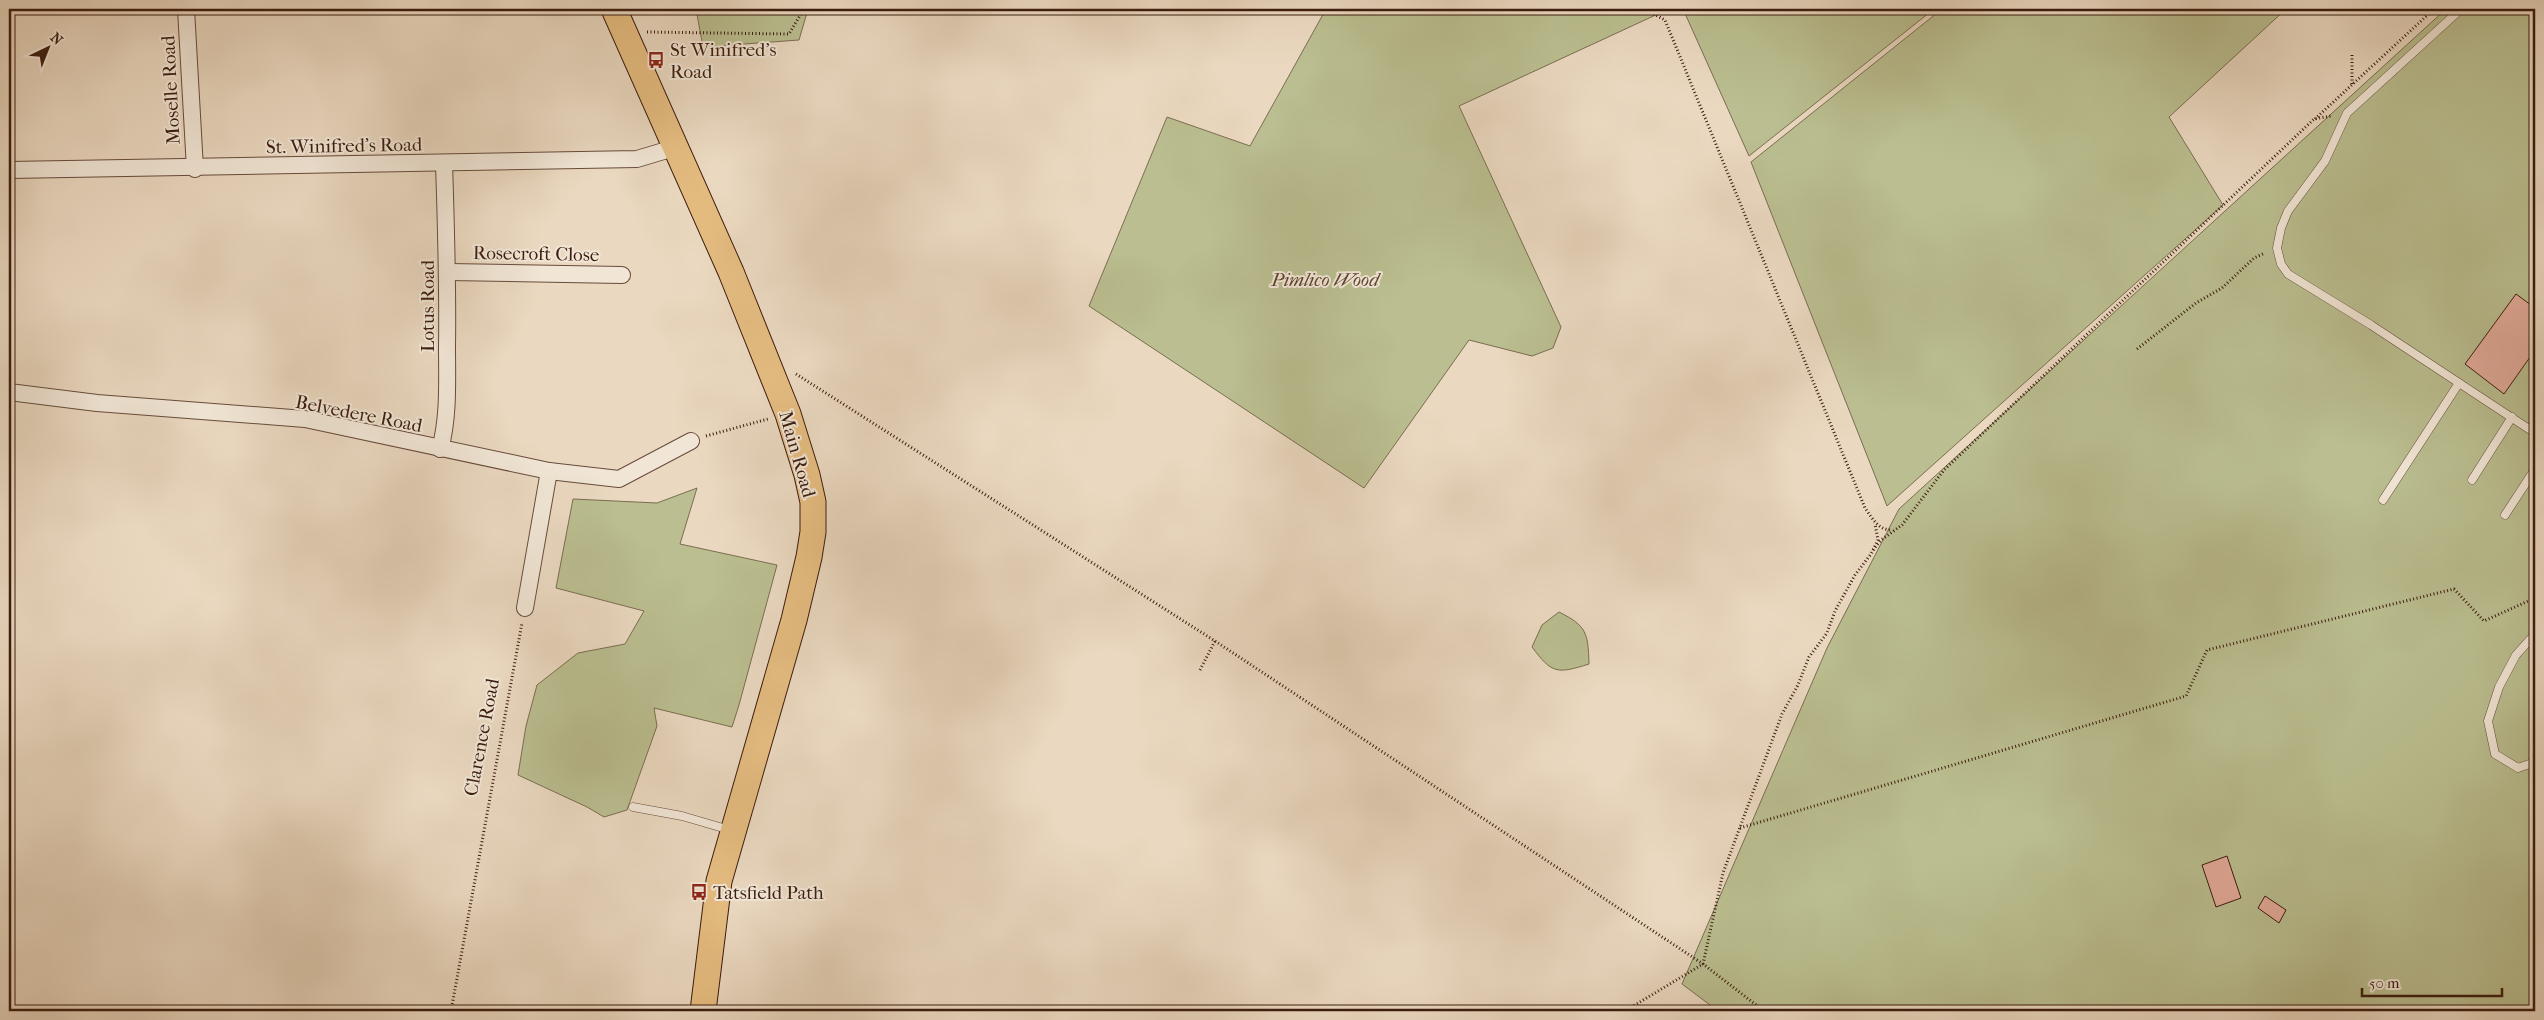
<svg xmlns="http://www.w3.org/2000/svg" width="2544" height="1020" viewBox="0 0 2544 1020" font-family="'IM FELL French Canon',serif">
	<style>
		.green { fill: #babe90; stroke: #7b6d50 }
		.building { fill: #e2aa99; stroke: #3c1c0f }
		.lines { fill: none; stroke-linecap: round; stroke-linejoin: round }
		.lane-casing { stroke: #684b3b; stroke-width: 9 }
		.street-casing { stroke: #684b3b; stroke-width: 18 }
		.primary-casing { stroke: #3c1c0f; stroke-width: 27 }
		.path { stroke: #3c1c0f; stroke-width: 3; stroke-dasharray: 1 2.5; stroke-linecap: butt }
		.lane { stroke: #f1e6d6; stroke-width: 8 }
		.street { stroke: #f1e6d6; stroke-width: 16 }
		.primary { stroke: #e5bc80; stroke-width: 25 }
		.labels { text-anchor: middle; stroke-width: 4; stroke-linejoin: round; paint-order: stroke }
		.poi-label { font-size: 19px; fill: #3c1c0f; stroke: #f1e6d6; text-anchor: start }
		.street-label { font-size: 19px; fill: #3c1c0f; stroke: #f1e6d6 }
		.park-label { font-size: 19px; font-style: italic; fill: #5c442f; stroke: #f1e6d6 }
	</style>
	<rect width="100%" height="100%" fill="#ead8c0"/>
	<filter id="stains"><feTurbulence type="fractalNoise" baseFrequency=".004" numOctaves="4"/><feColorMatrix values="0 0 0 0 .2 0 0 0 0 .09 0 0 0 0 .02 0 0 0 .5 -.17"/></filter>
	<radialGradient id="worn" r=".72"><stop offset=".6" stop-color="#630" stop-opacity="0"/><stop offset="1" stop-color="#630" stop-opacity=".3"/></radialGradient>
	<g class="green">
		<path d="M696,9h112l-9,31 -96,7z"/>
		<path d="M1326,9h37l13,6 3,-6h280l1,4 -201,93 102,221 -8,21 -21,8 -63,-16 -105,148 -275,-182 78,-189 83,29z"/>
		<path d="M1683,9h251l-185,147z"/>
		<path d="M1942,9h344l-117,108 54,88 -336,301 -136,-344z"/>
		<path d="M2446,9h89v1002h-817l-36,-27 145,-336 72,-139z"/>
		<path d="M697,488l-17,56 97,21 -38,140 -7,22 -78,-19 3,18 -30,84 -23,7 -17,-10 -69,-32 8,-49 11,-41 41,-32 47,-9 19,-33 -88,-23 17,-89 84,4z"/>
		<path d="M1559,612c28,14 29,21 30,52 -32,10 -37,10 -57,-17l10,-22z"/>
	</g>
	<g class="building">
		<path d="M2516,294l19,14v42l-31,44 -39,-30z"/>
		<path d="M2227,856l14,42 -25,9 -14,-42z"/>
		<path d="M2265,896l21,14 -7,13 -21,-15z"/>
	</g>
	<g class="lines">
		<g class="lane-casing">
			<g id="lane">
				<path d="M2461,9l-114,104 -22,48 -37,50 -7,17 -4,20 4,16 7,10 83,51 164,108"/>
				<path d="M2472,480l40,-63"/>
				<path d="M2383,500l76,-117"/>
				<path d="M2505,515l30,-46"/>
				<path d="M2535,634l-19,21 -17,32 -11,34 7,33 23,14 17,-6"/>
				<path d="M633,807l49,9 48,14"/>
			</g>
		</g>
		<g class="street-casing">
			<g id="street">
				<path d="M186,9l9,160"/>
				<path d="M9,170l628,-11 40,-12"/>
				<path d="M448,272l174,3"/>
				<path d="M9,392l88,11 208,16 244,52 70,8 72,-38"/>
				<path d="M440,449c9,-32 7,-69 7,-102 1,-62 -1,-123 -3,-184"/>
				<path d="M525,608l24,-137"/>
			</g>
		</g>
		<g class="primary-casing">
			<path id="primary" d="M614,9l117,263 57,142 19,61 6,27v30l-4,25 -15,63 -75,261 -16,130"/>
		</g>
		<g class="path">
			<path d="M1644,9l21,11 200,488c8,11 13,22 27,22"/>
			<path d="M647,32l142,2 15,-25"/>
			<path d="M2352,84v-29"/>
			<path d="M2315,119l119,-110"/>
			<path d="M2137,349l59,-46 26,-15 32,-30 11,-5"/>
			<path d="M796,374l419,267 488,323 61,47"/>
			<path d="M706,436l62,-17"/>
			<path d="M1873,550l8,-10 21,-15 42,-55 370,-351 17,-3"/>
			<path d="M1200,670l15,-29"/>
			<path d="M1740,828l446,-132 21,-46 247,-61 30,32 51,-23"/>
			<path d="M451,1011l71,-388"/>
			<path d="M1625,1011l78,-47 20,-91 59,-159 16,-29 11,-28 18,-24 8,-22 20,-36 16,-21 7,-14 -3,-16"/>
		</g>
		<use href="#lane" class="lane"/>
		<use href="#street" class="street"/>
		<use href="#primary" class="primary"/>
	</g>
	<defs>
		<g id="bus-bare" transform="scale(1.35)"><path d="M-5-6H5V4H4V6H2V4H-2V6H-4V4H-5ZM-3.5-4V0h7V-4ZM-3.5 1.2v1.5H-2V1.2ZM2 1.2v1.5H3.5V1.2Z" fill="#8f2418" stroke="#f1e6d6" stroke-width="2.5" paint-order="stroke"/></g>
	</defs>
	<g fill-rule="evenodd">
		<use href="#bus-bare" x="656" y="60"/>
		<use href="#bus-bare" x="699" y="892"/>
	</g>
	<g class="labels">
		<g class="poi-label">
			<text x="670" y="56">St Winifred's<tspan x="670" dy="22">Road</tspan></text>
			<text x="713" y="899">Tatsfield Path</text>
		</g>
		<g class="street-label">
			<text transform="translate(170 90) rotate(-93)" y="7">Moselle Road</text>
			<text transform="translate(344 145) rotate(-1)" y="7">St. Winifred's Road</text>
			<text transform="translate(536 253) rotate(1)" y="7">Rosecroft Close</text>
			<text transform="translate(427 306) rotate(-90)" y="7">Lotus Road</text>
			<text transform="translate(359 413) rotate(11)" y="7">Belvedere Road</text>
			<text transform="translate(798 454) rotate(74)" y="7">Main Road</text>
			<text transform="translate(481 737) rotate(-79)" y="7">Clarence Road</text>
		</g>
		<g class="park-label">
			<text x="1325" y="286">Pimlico Wood</text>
		</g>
	</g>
	<rect width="2544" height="1020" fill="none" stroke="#ead8c0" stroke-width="30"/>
	<rect x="10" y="10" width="2524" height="1000" fill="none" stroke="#3c1c0f" stroke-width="2.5"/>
	<rect x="15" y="15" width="2514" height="990" fill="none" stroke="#3c1c0f"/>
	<g transform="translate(48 48) rotate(43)" stroke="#f1e6d6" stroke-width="4" paint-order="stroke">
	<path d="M0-4L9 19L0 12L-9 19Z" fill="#3c1c0f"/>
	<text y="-8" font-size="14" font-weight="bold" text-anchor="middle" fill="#3c1c0f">N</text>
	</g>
	<path d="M2362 988v8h140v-8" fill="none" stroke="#3c1c0f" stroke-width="2.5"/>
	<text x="2369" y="988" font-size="15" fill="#3c1c0f" stroke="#f1e6d6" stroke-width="4" paint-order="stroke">50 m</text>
	<rect width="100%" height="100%" filter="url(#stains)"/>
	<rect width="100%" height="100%" fill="url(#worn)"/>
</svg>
